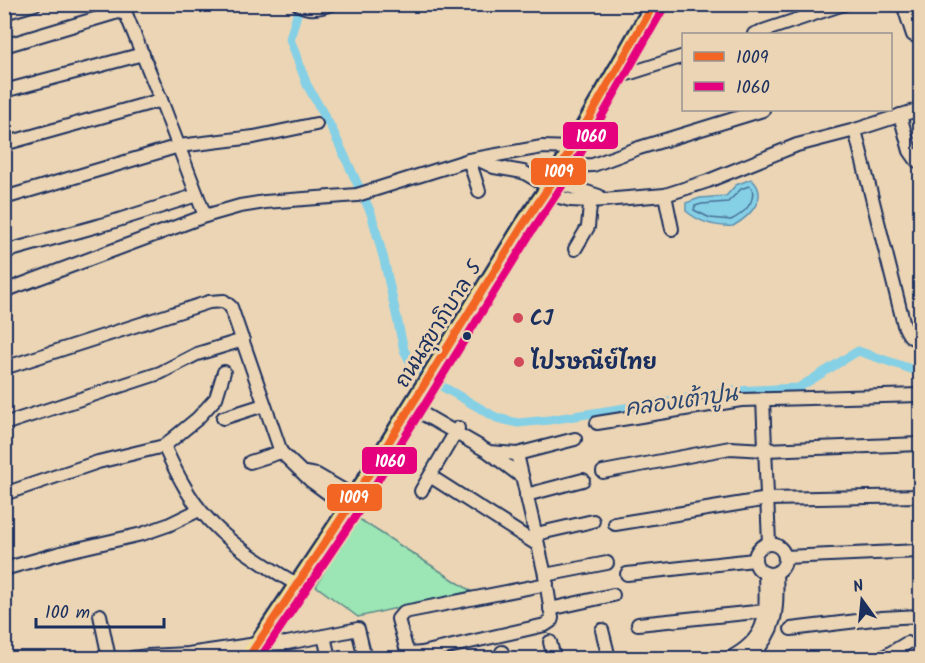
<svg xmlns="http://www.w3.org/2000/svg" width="925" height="663" viewBox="0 0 925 663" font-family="Kalam,'Playpen Sans Thai',sans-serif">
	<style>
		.green { fill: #9ce5b4; stroke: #5c8a89; stroke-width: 1.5 }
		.water { fill: #86d0e6; stroke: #5b90b0; stroke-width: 1.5 }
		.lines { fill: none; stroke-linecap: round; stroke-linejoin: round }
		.shore { stroke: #466f94; stroke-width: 1.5 }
		.canal { stroke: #86d0e6; stroke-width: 9 }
		.minor-casing { stroke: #1b2f5e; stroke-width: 16 }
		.major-casing { stroke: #1b2f5e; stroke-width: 20 }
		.minor { stroke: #ebd5b4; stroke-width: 12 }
		.major { stroke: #f6e281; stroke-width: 15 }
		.bus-1-casing { stroke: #ebd5b4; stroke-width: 12 }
		.bus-2-casing { stroke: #ebd5b4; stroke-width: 12 }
		.bus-1 { stroke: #f26522; stroke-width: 8 }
		.bus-2 { stroke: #e5007d; stroke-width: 8 }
		.poi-dot { fill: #d1495b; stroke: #ebd5b4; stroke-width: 2 }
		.bus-dot { fill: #1b2f5e; stroke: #ebd5b4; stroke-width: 2 }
		.labels { text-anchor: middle; stroke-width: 6; stroke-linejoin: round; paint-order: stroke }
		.poi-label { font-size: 21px; font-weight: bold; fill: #1b2f5e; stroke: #ebd5b4; text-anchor: start }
		.street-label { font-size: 21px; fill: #1b2f5e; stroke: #ebd5b4 }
		.water-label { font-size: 22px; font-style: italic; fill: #2b4772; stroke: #ebd5b4 }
		.line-badge { stroke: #ebd5b4; stroke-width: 2 }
		.badge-label { font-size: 16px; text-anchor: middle; font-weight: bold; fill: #fff }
	</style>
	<rect width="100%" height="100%" fill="#ebd5b4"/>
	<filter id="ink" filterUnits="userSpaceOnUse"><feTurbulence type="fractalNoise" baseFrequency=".0167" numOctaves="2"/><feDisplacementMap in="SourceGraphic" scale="12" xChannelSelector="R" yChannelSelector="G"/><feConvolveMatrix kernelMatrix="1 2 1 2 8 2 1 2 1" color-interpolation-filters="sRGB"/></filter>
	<g filter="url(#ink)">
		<path class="green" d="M356,517l115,74 -113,26 -42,-31z"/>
		<path class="water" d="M751,179c20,17 -2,38 -18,47 -18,1 -34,-4 -47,-15v-8l14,-5 26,-2 10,-11z"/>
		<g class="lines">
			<path class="shore" d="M749,186l3,2c4,15 -9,26 -21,32l-21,-2 -16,-8 1,-4 7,-2 26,-2 13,-13z"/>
			<g class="canal">
				<path d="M300,4l-10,35 17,46 25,44 39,84 13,47 20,90 7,13 10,7"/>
				<path d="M438,384l59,34 21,5 31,-3 184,-29 65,-3 60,-37 62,21"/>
			</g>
			<g class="minor-casing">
				<g id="minor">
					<path d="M298,4c12,7 22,4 34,0"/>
					<path d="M903,4l10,31"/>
					<path d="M4,13l31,-9"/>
					<path d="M754,34l90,-30"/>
					<path d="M4,46l114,-34 8,2 35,86 44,116"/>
					<path d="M612,79l72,-23"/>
					<path d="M4,91l139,-37"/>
					<path d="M900,115l10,36 7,10 3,1"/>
					<path d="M855,130l49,195c4,9 6,14 16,15"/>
					<path d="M4,144l157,-44"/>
					<path d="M477,159l17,8 29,5 26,15"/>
					<path d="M469,160l10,31"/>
					<path d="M563,162l9,4 21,-1 46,-17 124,-38"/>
					<path d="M553,181l46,15"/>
					<path d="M545,193l25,7 21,1 74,-6 43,-14 89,-36 58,-15 65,-21"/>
					<path d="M665,195l7,34"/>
					<path d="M4,198l175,-52 75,-9 62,-13"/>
					<path d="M575,249l13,-22 3,-32"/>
					<path d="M4,252l108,-30 85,-27"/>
					<path d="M4,291l201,-75 35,-10 25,-4 92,-7 112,-35 73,-13 30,1"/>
					<path d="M4,368l205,-66 15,-1 7,6 50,145 30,29 37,27"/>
					<path d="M763,399l6,144"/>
					<path d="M411,407l78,45 28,2 58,-15"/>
					<path d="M223,418l41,-13"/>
					<path d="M597,423l144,-23 179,-5"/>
					<path d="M4,424l156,-51 37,-19 46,-14"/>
					<path d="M164,446l33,-27 19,-21 8,-26"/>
					<path d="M490,453l32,24"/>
					<path d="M517,454l28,121 7,43 -1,3 -6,4 -123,28 -11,1 -5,-6 -8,-29 6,-7 143,-28"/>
					<path d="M250,462l31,-10"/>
					<path d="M603,472l127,-24 35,2 155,-6"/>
					<path d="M305,473l12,2 38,22"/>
					<path d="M430,476l108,69"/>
					<path d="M421,491l37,-63"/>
					<path d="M4,494l94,-32 66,-16c6,13 12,26 19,38 25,47 70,75 115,101"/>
					<path d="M526,495l57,-15"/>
					<path d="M615,524l153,-25 152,-3"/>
					<path d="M536,534l57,-13"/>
					<circle cx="770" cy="559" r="15"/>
					<path d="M785,557l135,-6"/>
					<path d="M4,569l60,-17 78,-18 26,-9 31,-15"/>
					<path d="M627,574l127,-14"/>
					<path d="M545,575l62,-12"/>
					<path d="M550,609l63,-14"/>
					<path d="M100,615l9,43"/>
					<path d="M638,624l128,-13"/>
					<path d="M791,629l91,-11 38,-2"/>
					<path d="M602,630l7,28"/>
					<path d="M324,636l34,-7 7,29"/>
					<path d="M550,642l4,16"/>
					<path d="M502,652l2,6"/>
					<path d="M132,658l16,-2 40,-2 69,-10 30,-1 37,-7 5,22"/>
					<path d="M730,658c40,-21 36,-45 35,-85"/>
					<path d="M750,658c27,-27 28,-48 26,-85"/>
					<path d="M882,658l25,-15"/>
				</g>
			</g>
			<g class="major-casing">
				<path id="major" d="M248,658l100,-150 175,-283 30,-44 101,-177"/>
			</g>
			<use href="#minor" class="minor"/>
			<use href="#major" class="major"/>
			<g class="bus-1-casing">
				<path id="bus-1" d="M248,658l100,-150 175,-283 30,-44 101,-177"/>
			</g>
			<g class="bus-2-casing">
				<path id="bus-2" d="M260,658l97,-144 175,-283 30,-45 101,-177"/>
			</g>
			<use href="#bus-1" class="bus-1"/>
			<use href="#bus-2" class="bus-2"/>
		</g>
	</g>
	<g class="poi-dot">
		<circle cx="518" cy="318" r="6"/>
		<circle cx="519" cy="362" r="6"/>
	</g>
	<circle class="bus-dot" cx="467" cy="336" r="5"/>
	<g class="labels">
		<g class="poi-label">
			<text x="530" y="325">CJ</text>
			<text x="531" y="369">ไปรษณีย์ไทย</text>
		</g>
		<g class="street-label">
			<text transform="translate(438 324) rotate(-58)" y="7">ถนนสุขาภิบาล 5</text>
		</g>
		<g class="water-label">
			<text transform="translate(681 400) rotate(-8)" y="8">คลองเต้าปูน</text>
		</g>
	</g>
	<g class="line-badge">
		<rect x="562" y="121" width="57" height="29" rx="6" fill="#e5007d"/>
		<rect x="530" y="157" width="57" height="29" rx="6" fill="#f26522"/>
		<rect x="361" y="446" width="57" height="29" rx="6" fill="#e5007d"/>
		<rect x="326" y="483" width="57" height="29" rx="6" fill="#f26522"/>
	</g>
	<g class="badge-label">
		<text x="591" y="142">1060</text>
		<text x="559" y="177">1009</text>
		<text x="390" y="467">1060</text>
		<text x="354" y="503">1009</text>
	</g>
	<rect width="925" height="663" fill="none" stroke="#ebd5b4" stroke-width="24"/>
	<rect x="12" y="12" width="901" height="639" fill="none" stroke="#1b2f5e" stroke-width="2" filter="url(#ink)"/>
	<rect x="682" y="33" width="210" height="78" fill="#ebd5b4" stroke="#989392" stroke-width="1.5"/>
	<rect x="694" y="52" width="30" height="9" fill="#f26522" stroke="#989392" stroke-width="1.5"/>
	<text x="736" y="63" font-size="18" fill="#1b2f5e">1009</text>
	<rect x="694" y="82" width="30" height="9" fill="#e5007d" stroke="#989392" stroke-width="1.5"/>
	<text x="736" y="93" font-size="18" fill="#1b2f5e">1060</text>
	<g transform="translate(862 600) rotate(345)" stroke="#ebd5b4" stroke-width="4.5" paint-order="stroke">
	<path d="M0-4.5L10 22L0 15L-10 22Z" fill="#1b2f5e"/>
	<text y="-9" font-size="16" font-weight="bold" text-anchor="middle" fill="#1b2f5e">N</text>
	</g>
	<path d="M36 618v9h128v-9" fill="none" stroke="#1b2f5e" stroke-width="3"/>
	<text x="45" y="618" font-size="18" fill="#1b2f5e" stroke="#ebd5b4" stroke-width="4.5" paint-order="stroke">100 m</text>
</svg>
